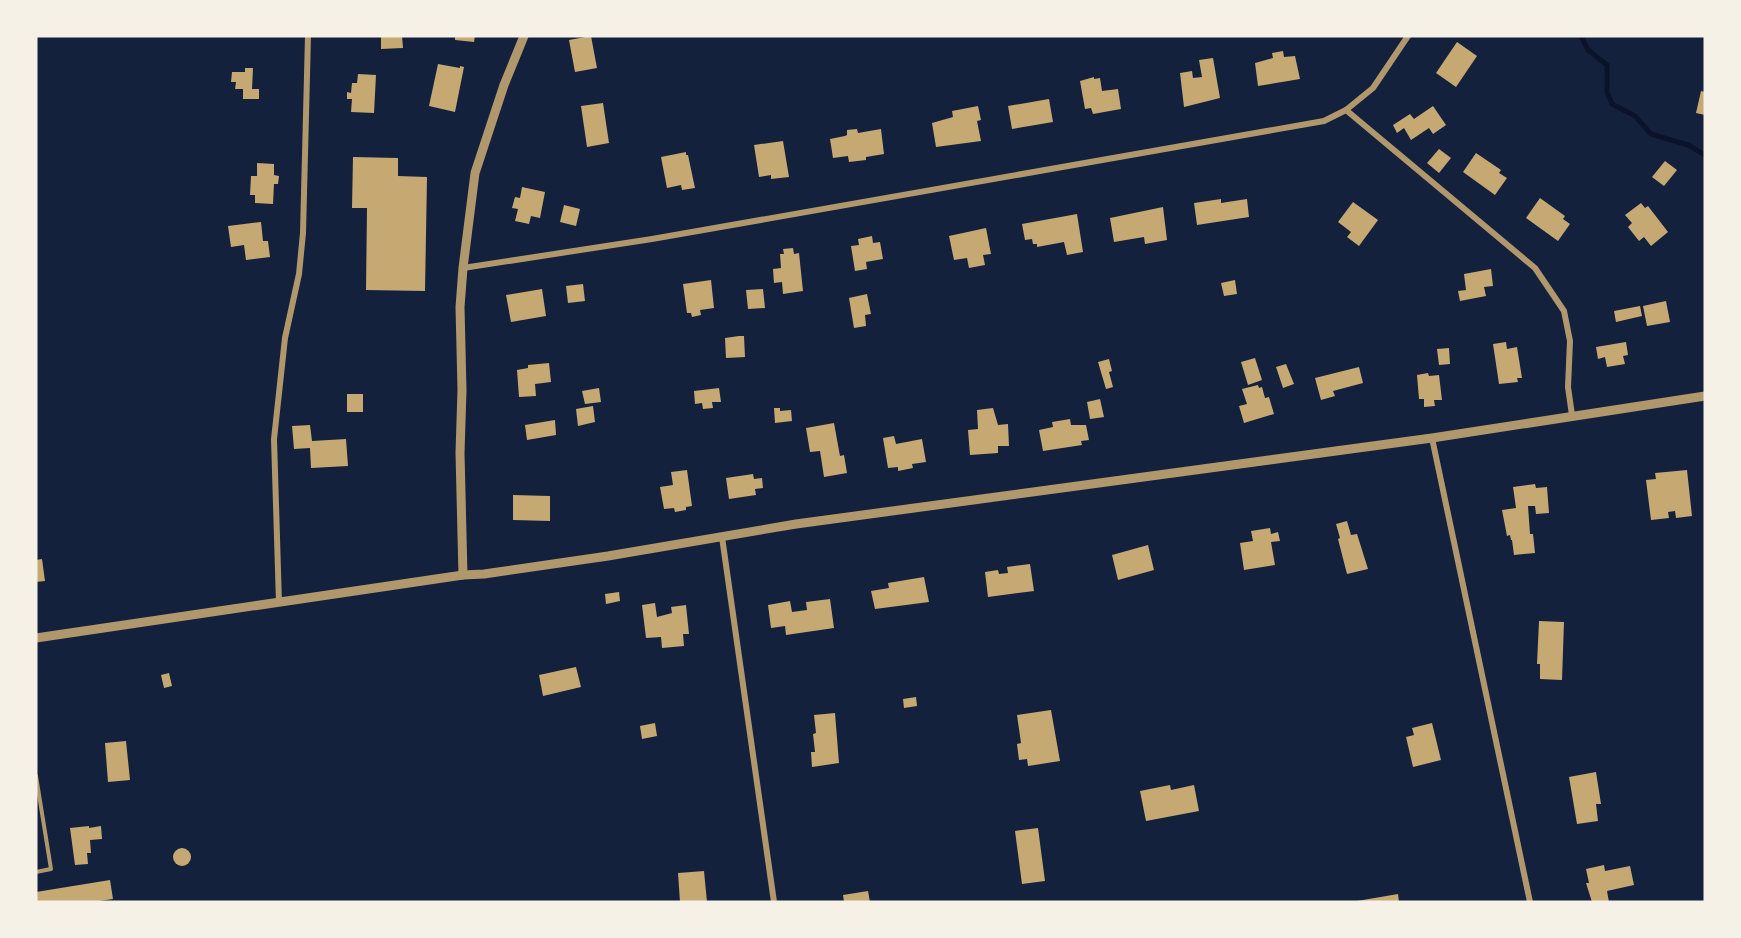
<svg xmlns="http://www.w3.org/2000/svg" width="1741" height="938" viewBox="0 0 1741 938" font-family="'Sofia Sans Condensed',sans-serif">
	<style>
		.lines { fill: none; stroke-linecap: round; stroke-linejoin: round }
		.stream { stroke: #0b132b; stroke-width: 5 }
		.building { fill: #c6a872 }
		.service { stroke: #b1986c; stroke-width: 4 }
		.minor { stroke: #b1986c; stroke-width: 6 }
		.tertiary { stroke: #b1986c; stroke-width: 9 }
	</style>
	<rect width="100%" height="100%" fill="#14213d"/>
	<g class="lines">
		<path class="stream" d="M1581,36l7,14 19,15v27l5,12 23,12 16,18 37,11 17,10"/>
	</g>
	<g class="building">
		<path d="M381,36h21l1,12 -22,1z"/>
		<path d="M455,36h20l-1,6 -19,-2z"/>
		<path d="M591,36l6,32 -22,4 -6,-32z"/>
		<path d="M1457,42l20,14 -21,31 -20,-14z"/>
		<path d="M1283,51l1,6 11,-1 5,23 -42,7 -3,-23 18,-5 -1,-5z"/>
		<path d="M1213,58l7,40 -36,9 -4,-34 12,-2 1,7 9,-1 -3,-17z"/>
		<path d="M438,64l22,4v-2l4,1 -9,45 -26,-6z"/>
		<path d="M245,68h8l-1,21h7v10h-16v-10h-8l1,-7h-5l1,-10h13z"/>
		<path d="M358,74l18,1 -2,38 -23,-1 1,-13h-5v-7l4,1 1,-10h5z"/>
		<path d="M1094,77v2l6,-1 2,13 16,-2 3,20 -28,5 -2,-6 -6,1 -5,-28z"/>
		<path d="M1701,91l4,1v23l-9,-2z"/>
		<path d="M1049,99l4,23 -41,7 -4,-23z"/>
		<path d="M603,103l6,40 -22,4 -6,-41z"/>
		<path d="M978,106l3,14 -4,1 4,20 -45,6 -4,-24 21,-6 -1,-6z"/>
		<path d="M1433,106l13,19 -13,9 -4,-6 -18,12 -7,-12 -7,5 -4,-8 17,-11 4,5z"/>
		<path d="M857,129l1,4 23,-4 3,25 -18,3v3l-17,2 -1,-6 -15,2 -3,-19 15,-3 2,-1v-5z"/>
		<path d="M783,141l6,36 -18,2v-4l-12,2 -5,-32z"/>
		<path d="M1439,149l12,9 -12,15 -12,-10z"/>
		<path d="M686,152v3h2l7,33 -13,2 -1,-5 -14,3 -6,-31z"/>
		<path d="M1476,153l25,17 -2,3 8,5 -12,17 -32,-23z"/>
		<path d="M353,157l45,1v18l29,1 -2,114 -59,-1 1,-82h-15z"/>
		<path d="M1665,161l12,9 -13,16 -12,-9z"/>
		<path d="M257,163l17,1v11l5,1 -1,8h-4l-1,20 -18,-1v-8h-5l1,-19h6z"/>
		<path d="M522,187l23,5 -5,26 -9,-2 -2,8 -14,-3 3,-12 -6,-1 3,-11 5,1z"/>
		<path d="M1540,198l25,18 -2,3 7,5 -12,17 -32,-23z"/>
		<path d="M1221,199v4l26,-4 2,18 -52,8 -3,-22z"/>
		<path d="M1353,202l25,18 -19,26 -12,-9 4,-5 -13,-10z"/>
		<path d="M1641,203l4,5 3,-2 20,26 -17,14 -7,-9 -5,4 -11,-14 4,-4 -7,-8z"/>
		<path d="M564,205l16,4 -4,17 -16,-4z"/>
		<path d="M1163,207l4,33 -22,4 -1,-7 -30,5 -4,-24z"/>
		<path d="M1077,214l6,38 -16,3 -3,-13 -27,5v-3h-4l-1,-5 -7,1 -3,-16z"/>
		<path d="M261,222l2,19h5l2,16 -24,3 -2,-15 -13,2 -3,-21z"/>
		<path d="M986,228l5,26 -8,1 2,10 -16,3 -2,-10 -13,2 -5,-24z"/>
		<path d="M872,236l1,7 7,-1 3,17 -17,3 1,7 -12,2 -4,-25 8,-1 -1,-6z"/>
		<path d="M793,248l1,6 5,-1 4,38 -20,3 -1,-12 -8,1 -1,-14 8,-1 -1,-14h4l-1,-5z"/>
		<path d="M1491,269l2,17 -9,1 2,9 -26,5 -2,-10 8,-1 -2,-16z"/>
		<path d="M711,280l3,28 -14,2 1,5 -9,2 -1,-4h-4l-4,-29z"/>
		<path d="M1235,280l2,14 -13,2 -3,-13z"/>
		<path d="M583,284l2,17 -17,2 -2,-17z"/>
		<path d="M542,289l4,27 -35,6 -5,-27z"/>
		<path d="M763,289l2,19 -17,1 -2,-19z"/>
		<path d="M867,294l4,20 -6,1 1,11 -12,2 -5,-30z"/>
		<path d="M1666,301l4,21 -23,4 -4,-20z"/>
		<path d="M1640,306l2,10 -26,6 -2,-11z"/>
		<path d="M739,336h5l1,21 -19,1 -1,-20z"/>
		<path d="M1506,342l1,7 10,-2 5,31h-5l1,4 -19,2 -6,-40z"/>
		<path d="M1626,342l2,13 -5,1 2,8 -18,3 -2,-10 -7,2 -2,-12z"/>
		<path d="M1449,348l1,16 -11,1 -2,-16z"/>
		<path d="M1255,358l7,22 -14,5 -7,-23z"/>
		<path d="M1109,359l3,12 -3,1 4,15 -7,2 -8,-27z"/>
		<path d="M549,363l2,19 -16,2 1,12 -17,1 -2,-27 11,-2v-3z"/>
		<path d="M1286,364l8,20 -11,4 -7,-21z"/>
		<path d="M1359,367l4,16 -30,8 2,5 -14,4 -6,-22z"/>
		<path d="M1428,373l1,3 10,-1 3,25h-8l1,6 -11,1v-8h-5l-2,-24z"/>
		<path d="M1258,385l1,3 3,-1 3,11 4,-1 5,17 -30,9 -5,-17 8,-2 -5,-15z"/>
		<path d="M599,388l2,14 -16,2 -3,-13z"/>
		<path d="M719,388l2,14h-9l1,6 -10,1 -1,-6 -7,1 -1,-13z"/>
		<rect x="347" y="394" width="16" height="18"/>
		<path d="M1100,399l4,18 -14,2 -3,-17z"/>
		<path d="M593,406l2,16 -17,4 -2,-17z"/>
		<path d="M774,408h6v3l11,-1 1,11 -17,2z"/>
		<path d="M993,408l5,17 10,-1 1,22h-11v7l-28,2 -2,-25 10,-1 -1,-19z"/>
		<path d="M1070,419l1,6h15l3,15 -8,1 1,4 -39,6 -4,-21 14,-3 -1,-5z"/>
		<path d="M555,420l1,15 -29,5 -2,-15z"/>
		<path d="M834,423l6,33 4,-1 3,18 -23,4 -4,-26 -10,1 -4,-24z"/>
		<path d="M310,425l2,16 34,-2 2,27 -37,2 -1,-20 -16,1 -2,-23z"/>
		<path d="M894,436l2,8 26,-5 4,23 -14,2 1,4 -15,3v-4l-10,1 -5,-30z"/>
		<path d="M687,470l5,36 -6,1v3l-11,2 -1,-4 -10,1 -4,-22 13,-2 -2,-13z"/>
		<path d="M1687,470l5,46 -16,2 -1,-7 -7,1 1,6 -18,2 -5,-40 10,-1 -1,-6z"/>
		<path d="M753,474l1,5 8,-1 1,10 -8,1 1,6 -27,4 -3,-21z"/>
		<path d="M1535,484l1,4 11,-1 2,26 -13,1 -1,-8h-7l2,28h3l2,19 -21,2 -2,-15h-1l-1,-5 -3,1 -5,-26 14,-2 -3,-21z"/>
		<path d="M513,495l37,1v25l-37,-1z"/>
		<path d="M1347,521l4,14 6,-1 11,35 -21,5 -9,-35 2,-1 -4,-14z"/>
		<path d="M1270,528l1,6 7,-2 2,9 -9,1 4,23 -31,5 -4,-27 13,-2 -2,-10z"/>
		<path d="M1148,545l6,25 -36,10 -6,-25z"/>
		<path d="M42,559l3,22 -9,1v-22z"/>
		<path d="M1030,564l4,27 -46,6 -3,-25 13,-2 1,4 9,-1 -1,-6z"/>
		<path d="M924,577l5,25 -54,7 -4,-18 18,-3 -1,-5z"/>
		<path d="M619,592l1,9 -14,3 -1,-10z"/>
		<path d="M830,599l4,29 -48,7 -1,-9 -14,2 -3,-23 22,-4 2,11 15,-2 -1,-8z"/>
		<path d="M655,603l2,14 15,-4 -1,-6 15,-2 3,29h-6l1,12 -22,2 -1,-11 -15,1 -4,-33z"/>
		<path d="M1539,621l25,1 -2,58 -22,-1v-15h-3z"/>
		<path d="M576,667l5,20 -38,9 -4,-21z"/>
		<path d="M169,673l3,13 -8,2 -3,-13z"/>
		<path d="M916,697l1,9 -13,2 -1,-9z"/>
		<path d="M1051,710l9,51 -32,5 -1,-7 -8,1 -2,-16 4,-1 -4,-28z"/>
		<path d="M835,713l4,50 -27,4 -1,-15h4l-2,-18 3,-1 -2,-18z"/>
		<path d="M655,723l2,13 -15,3 -2,-13z"/>
		<path d="M1432,723l9,37 -28,7 -7,-30 8,-2 -2,-7z"/>
		<path d="M126,741l4,39 -22,2 -3,-39z"/>
		<path d="M1596,772l5,32h-5l2,17 -21,3 -8,-47z"/>
		<path d="M1170,785l1,5 23,-5 5,26 -53,10 -6,-30z"/>
		<path d="M89,826v2l12,-2 1,13 -12,1 1,13h-4l1,11 -13,1 -5,-37z"/>
		<path d="M1038,828l7,53 -23,3 -7,-53z"/>
		<circle cx="182" cy="857" r="9"/>
		<path d="M1604,865l1,6 25,-5 4,19 -27,6 2,11h-17l-6,-19h3l-3,-14z"/>
		<path d="M704,871l3,31h-27l-2,-29z"/>
		<path d="M110,880l3,19 -21,3h-56v-10z"/>
		<path d="M868,891l2,11h-26l-1,-7z"/>
		<path d="M1398,894l1,8h-42v-1z"/>
	</g>
	<g class="lines">
		<path class="service" d="M36,776l15,93 -15,3"/>
		<g class="minor">
			<path d="M1346,110l27,-22 35,-52"/>
			<path d="M463,268l189,-29 672,-118 22,-11 189,158 29,43 6,30 -2,46 4,28"/>
			<path d="M1432,438l98,464"/>
			<path d="M722,537l52,365"/>
			<path d="M279,603l-5,-164 11,-101 14,-64 4,-41 5,-197"/>
		</g>
		<g class="tertiary">
			<path d="M463,575l-3,-122 2,-63 -2,-83 3,-39 12,-95 29,-88 20,-49"/>
			<path d="M36,638l427,-63 21,-1 124,-18 188,-32 636,-86 273,-42"/>
		</g>
	</g>
	<rect width="1741" height="938" fill="none" stroke="#f6f1e7" stroke-width="75"/>
</svg>
